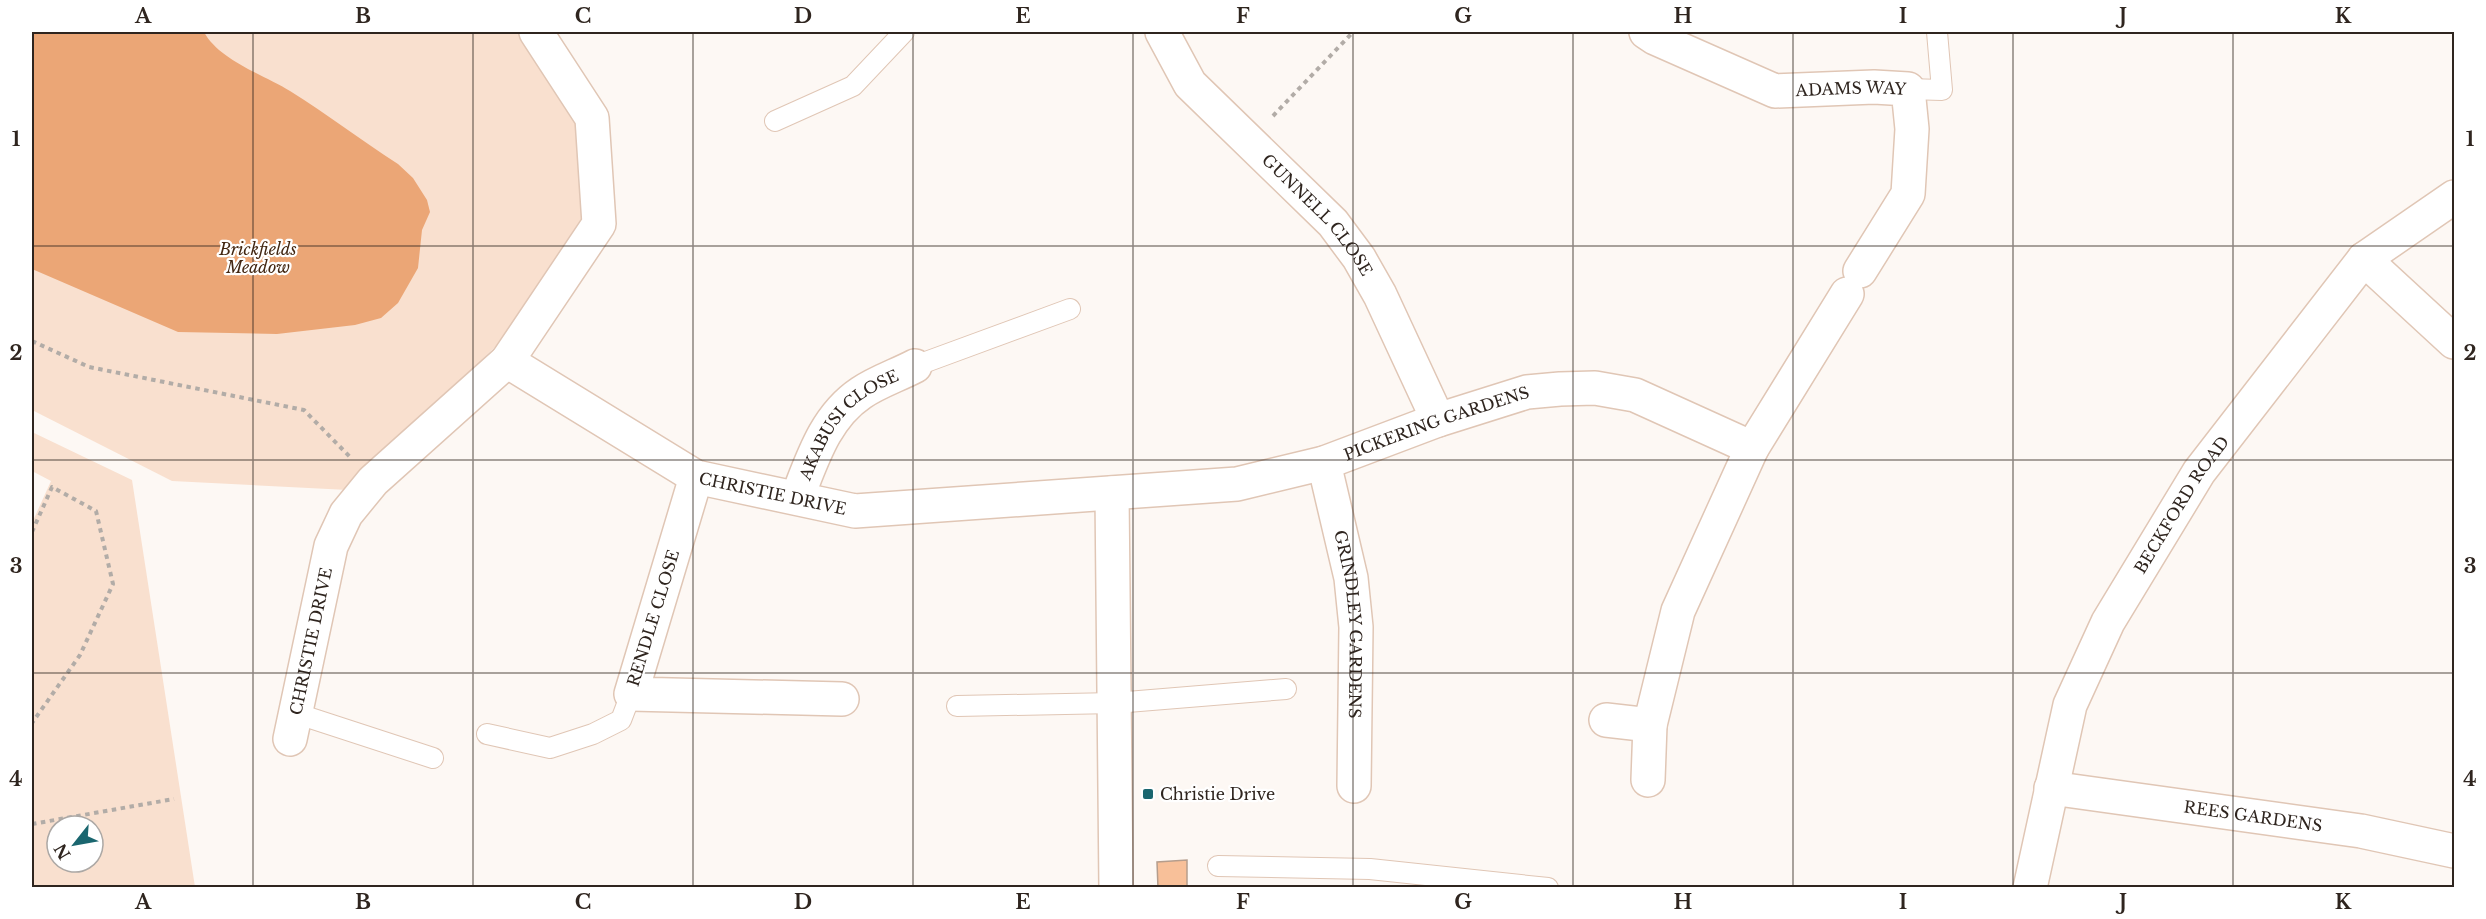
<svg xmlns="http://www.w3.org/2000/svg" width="2486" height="919" viewBox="0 0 2486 919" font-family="'Libre Baskerville',serif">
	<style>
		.green { fill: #f9e0cf; fill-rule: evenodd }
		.water { fill: #eba676 }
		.building { fill: #f8c099; stroke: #b59d8c; stroke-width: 1.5 }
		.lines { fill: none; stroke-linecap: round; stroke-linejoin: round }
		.service-casing { stroke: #e0c6b5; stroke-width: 22 }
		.minor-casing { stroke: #e0c6b5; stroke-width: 36 }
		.path { stroke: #b2aca7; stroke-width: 4; stroke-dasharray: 4.5 4.5; stroke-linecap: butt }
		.service { stroke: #fff; stroke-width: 20 }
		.minor { stroke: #fff; stroke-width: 33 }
		.grid { fill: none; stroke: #2f251f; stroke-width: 1.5; stroke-opacity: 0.55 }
		.poi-dot { fill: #1a666f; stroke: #fff; stroke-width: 2 }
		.labels { text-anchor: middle; stroke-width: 4.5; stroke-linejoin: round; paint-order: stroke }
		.street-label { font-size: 16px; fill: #2f251f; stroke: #fff }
		.park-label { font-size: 16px; font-style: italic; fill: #422611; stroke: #fff }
		.poi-label { font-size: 16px; fill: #2f251f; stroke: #fff; text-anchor: start }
		.neatline { fill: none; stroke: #2f251f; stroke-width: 2 }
		.grid-label { font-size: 20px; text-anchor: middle; font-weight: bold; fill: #2f251f }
	</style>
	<rect width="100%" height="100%" fill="#fdf8f4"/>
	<g class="green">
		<path d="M32,32h496l58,87 30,110 -268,261 -176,-9 -140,-71z"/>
		<path d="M32,432l100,48 63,407h-163v-364l19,-42 -19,-10zM57,826h36v36h-36z"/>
	</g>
	<path class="water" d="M32,32h172c15,28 60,43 86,59 37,23 71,49 108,73l15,14 14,22 3,12 -8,18 -4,38 -20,35 -17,15 -26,7 -78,9 -99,-2 -146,-63z"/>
	<path class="building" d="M1187,860v28h-29l-1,-26z"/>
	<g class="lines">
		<g class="service-casing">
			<g id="service">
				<path d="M1908,89l34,1 -5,-58"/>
				<path d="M775,121l78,-35 51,-54"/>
				<path d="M915,366l155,-57"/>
				<path d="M957,706l158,-3 171,-14"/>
				<path d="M295,713l138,45"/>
				<path d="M487,734l63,14 43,-14 28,-14 10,-26"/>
				<path d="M1218,866l152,3 178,19"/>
			</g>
		</g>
		<g class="minor-casing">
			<g id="minor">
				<path id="s1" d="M536,32l56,86 7,106 -92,137 189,116 159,34 382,-27 87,-21 114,-43 89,-28 33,-3 35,-1 40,7 117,53 -74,163 -28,114 -44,-5"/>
				<path id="s2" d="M1162,32l28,52 143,139 26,35 21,37 58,125"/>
				<path id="s3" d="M1646,32l9,6 120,53 99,-4 34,2 4,40 -4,65 -48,77"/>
				<path d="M2364,259l90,83"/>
				<path d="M1752,448l95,-154"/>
				<path id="s4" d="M1324,463l27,115 5,49 -2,159"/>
				<path d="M696,477l-65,217 211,5"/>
				<path d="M1112,493l4,395"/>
				<path id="s5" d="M797,498c15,-38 28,-81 64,-105 16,-11 37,-18 54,-27"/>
				<path id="s6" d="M290,739l41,-193 15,-32 27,-33 134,-120"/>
				<path d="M1648,780l2,-55"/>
				<path id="s7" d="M2051,788l310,43 93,20"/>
				<path id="s8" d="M2030,888l40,-183 38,-83 91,-150 165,-213 90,-62"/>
			</g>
		</g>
		<g class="path">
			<path d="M1273,116l80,-84"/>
			<path d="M32,341l57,26 215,43 46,47"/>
			<path d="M32,532l20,-45 44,24 17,73 -33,71 -48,68"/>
			<path d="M32,824l142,-25"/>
		</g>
		<use href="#service" class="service"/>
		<use href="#minor" class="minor"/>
	</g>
	<path class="grid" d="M253,32v856M473,32v856M693,32v856M913,32v856M1133,32v856M1353,32v856M1573,32v856M1793,32v856M2013,32v856M2233,32v856M32,246h2422M32,460h2422M32,673h2422"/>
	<rect class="poi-dot" x="1142" y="788" width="12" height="12" rx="3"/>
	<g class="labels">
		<g class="street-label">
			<text dy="6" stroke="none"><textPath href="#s3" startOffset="218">ADAMS WAY</textPath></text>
			<text dy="6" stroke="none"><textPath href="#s2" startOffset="242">GUNNELL CLOSE</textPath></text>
			<text dy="6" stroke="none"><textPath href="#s1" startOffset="1350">PICKERING GARDENS</textPath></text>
			<text dy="6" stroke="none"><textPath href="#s5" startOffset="93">AKABUSI CLOSE</textPath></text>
			<text dy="6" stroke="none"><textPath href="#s1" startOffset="674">CHRISTIE DRIVE</textPath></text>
			<text dy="6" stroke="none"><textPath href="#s8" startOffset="417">BECKFORD ROAD</textPath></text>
			<text transform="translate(653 618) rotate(-73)" y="6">RENDLE CLOSE</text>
			<text dy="6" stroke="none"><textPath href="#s4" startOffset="164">GRINDLEY GARDENS</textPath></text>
			<text dy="6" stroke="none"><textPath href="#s6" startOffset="100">CHRISTIE DRIVE</textPath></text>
			<text dy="6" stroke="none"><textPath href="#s7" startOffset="204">REES GARDENS</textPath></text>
		</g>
		<g class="park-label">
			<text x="258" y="255">Brickfields<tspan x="258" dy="18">Meadow</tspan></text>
		</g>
		<g class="poi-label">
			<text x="1160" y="800">Christie Drive</text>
		</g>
	</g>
	<rect width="2486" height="919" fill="none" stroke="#ffffff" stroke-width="66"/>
	<g transform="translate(75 844) rotate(239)"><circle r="28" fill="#ffffff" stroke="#aca8a5" stroke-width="1.5"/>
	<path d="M0-4.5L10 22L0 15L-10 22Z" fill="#1a666f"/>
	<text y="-9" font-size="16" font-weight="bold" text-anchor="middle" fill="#2f251f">N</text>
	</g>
	<rect x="33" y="33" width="2420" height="853" class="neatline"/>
	<g class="grid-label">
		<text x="143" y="23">A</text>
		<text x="363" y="23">B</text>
		<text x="583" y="23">C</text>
		<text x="803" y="23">D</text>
		<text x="1023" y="23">E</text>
		<text x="1243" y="23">F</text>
		<text x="1463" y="23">G</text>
		<text x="1683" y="23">H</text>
		<text x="1903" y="23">I</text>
		<text x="2123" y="23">J</text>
		<text x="2343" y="23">K</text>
		<text x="16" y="146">1</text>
		<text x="2470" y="146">1</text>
		<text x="16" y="360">2</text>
		<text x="2470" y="360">2</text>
		<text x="16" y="573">3</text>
		<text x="2470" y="573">3</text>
		<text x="16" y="786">4</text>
		<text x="2470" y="786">4</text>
		<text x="143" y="909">A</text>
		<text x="363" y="909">B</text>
		<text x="583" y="909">C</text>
		<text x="803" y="909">D</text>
		<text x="1023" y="909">E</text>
		<text x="1243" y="909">F</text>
		<text x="1463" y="909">G</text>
		<text x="1683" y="909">H</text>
		<text x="1903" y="909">I</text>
		<text x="2123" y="909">J</text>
		<text x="2343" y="909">K</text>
	</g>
</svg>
